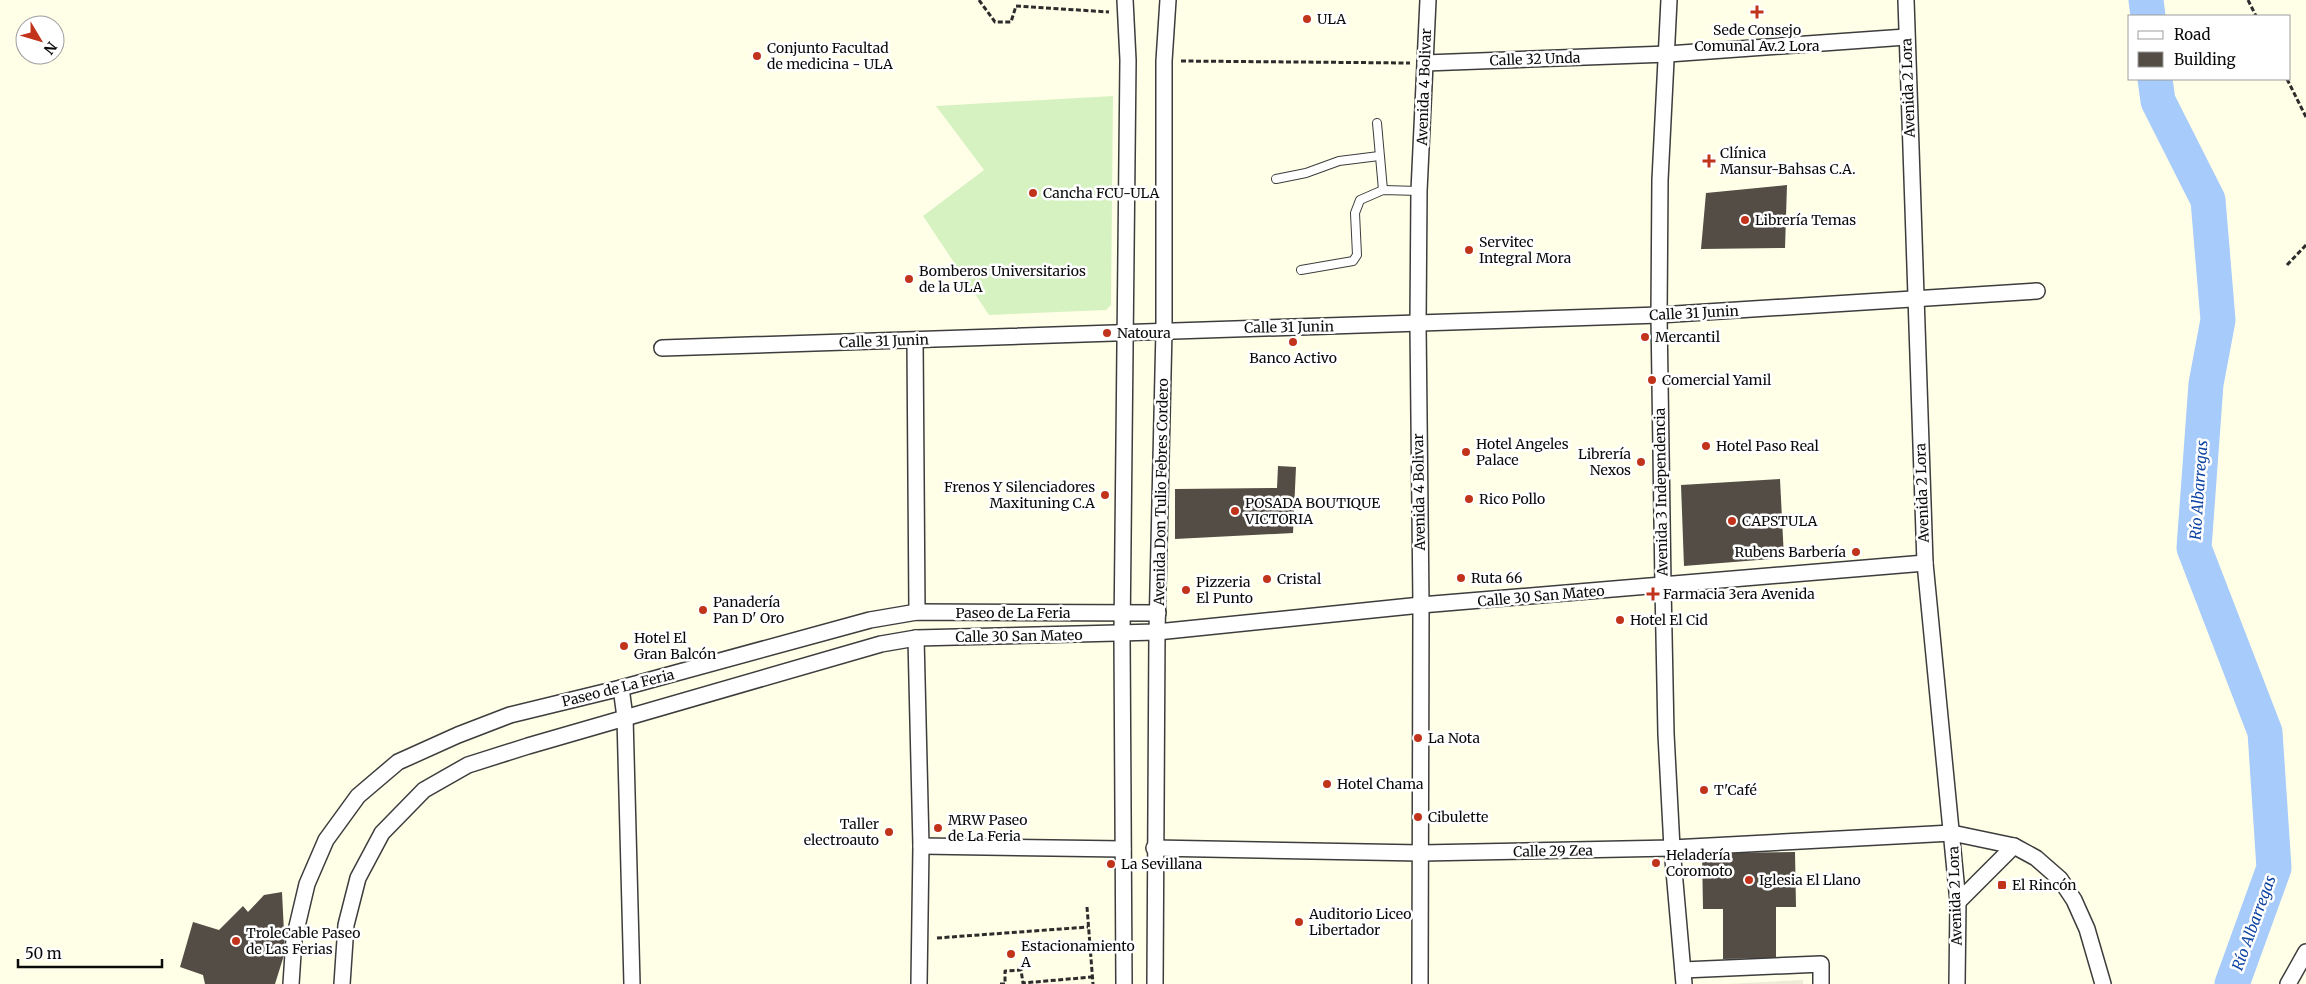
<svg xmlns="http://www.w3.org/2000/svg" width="2306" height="984" viewBox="0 0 2306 984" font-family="Merriweather,serif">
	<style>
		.pitch { fill: #d7f2c1 }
		.plaza { fill: #eeecd7 }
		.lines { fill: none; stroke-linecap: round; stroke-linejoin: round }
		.river { stroke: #a7cbfa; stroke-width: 35 }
		.building { fill: #534d46 }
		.service-casing { stroke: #3d3d3d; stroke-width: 10 }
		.minor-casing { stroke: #3d3d3d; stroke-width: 18 }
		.path { stroke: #2c2c2c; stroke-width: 3; stroke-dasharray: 5 2.5; stroke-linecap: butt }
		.service { stroke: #fff; stroke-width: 8 }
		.minor { stroke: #fff; stroke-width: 15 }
		.poi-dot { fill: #c1331a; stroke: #fff; stroke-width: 2 }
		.labels { text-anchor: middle; stroke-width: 5; stroke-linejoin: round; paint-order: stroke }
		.poi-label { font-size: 14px; fill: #0a0a0a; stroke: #fff; text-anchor: start }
		.street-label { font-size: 14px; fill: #0a0a0a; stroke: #fff }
		.water-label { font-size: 15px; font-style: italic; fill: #0d43a2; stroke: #fff }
	</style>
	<rect width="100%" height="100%" fill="#ffffe7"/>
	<path class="pitch" d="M1113,96l-2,209 -5,5 -117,5 -66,-99 61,-46 -48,-64z"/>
	<path class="plaza" d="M1803,980v4h-78z"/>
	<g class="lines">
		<g class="river">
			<path d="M2146,0l2,16"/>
			<path d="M2155,79l3,22 50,99 10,120 -12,64 -12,164 71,184 9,136 -42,116"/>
		</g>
	</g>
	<g class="building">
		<path d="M1787,185l-2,63 -84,1 5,-56z"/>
		<path d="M1278,466l18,1 -3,66 -118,6v-50l102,-1z"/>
		<path d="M1780,479l4,79 -100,8 -3,-81z"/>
		<path d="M1795,852l1,55h-20v51l-53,1v-50h-20l-1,-56z"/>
		<path d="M282,892l3,60 -10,32h-70l-2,-9 -23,-8 13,-45 26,8 24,-24 5,6 16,-17z"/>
	</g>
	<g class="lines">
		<g class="service-casing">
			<g id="service">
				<path d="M1377,123l6,67"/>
				<path d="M1276,179l30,-6 33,-12 40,-5"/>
				<path d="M1301,270l52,-9 4,-6 -2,-42 5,-13 23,-10 36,1"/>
			</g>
		</g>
		<g class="minor-casing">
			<g id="minor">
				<path d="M1669,0l-9,180 -1,135 4,271 3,148 6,114 12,136"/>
				<path d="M1906,0l19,563 33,339 -1,82"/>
				<path d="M1425,63l243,-9 238,-17"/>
				<path d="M915,340l2,272"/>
				<path d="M662,348l997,-33 378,-24"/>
				<path d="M916,638l5,208 -2,138"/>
				<path d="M621,688l4,29 7,267"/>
				<path d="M921,846l202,3"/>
				<path d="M1154,848l267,5 251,-5 280,-15 62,13 22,12 24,21 14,21 13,29 16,55"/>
				<path d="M1958,902l56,-56"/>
				<path d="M1683,970l138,-6v20"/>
				<path d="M291,984l3,-45 13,-55 19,-44 32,-44 40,-34 60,-27 52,-20 111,-27 249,-68 47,-8 241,1"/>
				<path d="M342,984l4,-59 12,-47 24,-45 42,-43 44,-25 60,-19 353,-102 35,-6 241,-6 264,-27 504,-42"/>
				<path d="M1124,984l-2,-349 6,-575 -3,-60"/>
				<path d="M1155,984l2,-352 7,-302v-269l4,-61"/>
				<path d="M1420,984l1,-379 -3,-281 1,-133 9,-191"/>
				<path d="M2288,984l18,-32"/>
			</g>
		</g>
		<g class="path">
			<path d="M979,0l16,22h16l5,-16 93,6"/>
			<path d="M2248,0l8,16"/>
			<path d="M1181,61l229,2"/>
			<path d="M2287,79l19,38"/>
			<path d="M2287,265l19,-20"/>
			<path d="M1087,907l6,77"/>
			<path d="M937,938l151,-11"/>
			<path d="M1000,984h5v-13l16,-1 2,13 69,-6"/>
		</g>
		<use href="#service" class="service"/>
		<use href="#minor" class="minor"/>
	</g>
	<g class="poi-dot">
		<path d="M1754.5 4.5h5v5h5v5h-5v5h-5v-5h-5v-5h5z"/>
		<circle cx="1307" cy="19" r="5"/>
		<circle cx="757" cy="56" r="5"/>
		<path d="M1706.5 153.5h5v5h5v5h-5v5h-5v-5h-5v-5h5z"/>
		<circle cx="1033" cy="193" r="5"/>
		<circle cx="1745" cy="220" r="5"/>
		<circle cx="1469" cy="250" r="5"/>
		<circle cx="909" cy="279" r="5"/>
		<circle cx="1107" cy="333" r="5"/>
		<circle cx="1645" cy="337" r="5"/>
		<circle cx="1293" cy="342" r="5"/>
		<circle cx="1652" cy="380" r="5"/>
		<circle cx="1706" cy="446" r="5"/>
		<circle cx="1466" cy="452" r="5"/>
		<circle cx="1641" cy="462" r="5"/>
		<circle cx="1105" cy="495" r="5"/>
		<circle cx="1469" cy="499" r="5"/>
		<circle cx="1235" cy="511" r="5"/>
		<circle cx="1732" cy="521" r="5"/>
		<circle cx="1856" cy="552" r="5"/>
		<circle cx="1461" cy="578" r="5"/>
		<circle cx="1267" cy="579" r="5"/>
		<circle cx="1186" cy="590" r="5"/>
		<path d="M1650.5 586.5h5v5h5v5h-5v5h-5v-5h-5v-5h5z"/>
		<circle cx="703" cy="610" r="5"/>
		<circle cx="1620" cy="620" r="5"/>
		<circle cx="624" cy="646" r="5"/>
		<circle cx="1418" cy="738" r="5"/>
		<circle cx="1327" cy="784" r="5"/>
		<circle cx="1704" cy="790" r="5"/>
		<circle cx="1418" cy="817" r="5"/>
		<circle cx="938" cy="828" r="5"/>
		<circle cx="889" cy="832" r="5"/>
		<circle cx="1656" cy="863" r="5"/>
		<circle cx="1111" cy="864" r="5"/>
		<circle cx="1749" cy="880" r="5"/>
		<rect x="1997" y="880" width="10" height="10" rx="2.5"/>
		<circle cx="1299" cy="922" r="5"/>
		<circle cx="236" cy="941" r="5"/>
		<circle cx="1011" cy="954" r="5"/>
	</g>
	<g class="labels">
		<g class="poi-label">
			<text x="1317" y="24">ULA</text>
			<text x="1757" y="35" text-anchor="middle">Sede Consejo<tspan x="1757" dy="16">Comunal Av.2 Lora</tspan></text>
			<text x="767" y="53">Conjunto Facultad<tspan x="767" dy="16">de medicina - ULA</tspan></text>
			<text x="1720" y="158">Clínica<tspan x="1720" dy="16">Mansur-Bahsas C.A.</tspan></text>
			<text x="1043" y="198">Cancha FCU-ULA</text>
			<text x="1755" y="225">Librería Temas</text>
			<text x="1479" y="247">Servitec<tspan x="1479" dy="16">Integral Mora</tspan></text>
			<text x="919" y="276">Bomberos Universitarios<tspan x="919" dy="16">de la ULA</tspan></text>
			<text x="1117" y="338">Natoura</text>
			<text x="1655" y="342">Mercantil</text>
			<text x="1293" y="363" text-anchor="middle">Banco Activo</text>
			<text x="1662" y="385">Comercial Yamil</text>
			<text x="1476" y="449">Hotel Angeles<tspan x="1476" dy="16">Palace</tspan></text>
			<text x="1716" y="451">Hotel Paso Real</text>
			<text x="1631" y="459" text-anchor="end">Librería<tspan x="1631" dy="16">Nexos</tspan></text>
			<text x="1095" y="492" text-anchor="end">Frenos Y Silenciadores<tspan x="1095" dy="16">Maxituning C.A</tspan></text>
			<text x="1479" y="504">Rico Pollo</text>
			<text x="1245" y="508">POSADA BOUTIQUE<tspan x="1245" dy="16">VICTORIA</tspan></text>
			<text x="1742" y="526">CAPSTULA</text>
			<text x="1846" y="557" text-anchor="end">Rubens Barbería</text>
			<text x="1471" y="583">Ruta 66</text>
			<text x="1277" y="584">Cristal</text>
			<text x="1196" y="587">Pizzeria<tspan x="1196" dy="16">El Punto</tspan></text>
			<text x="1663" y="599">Farmacia 3era Avenida</text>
			<text x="713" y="607">Panadería<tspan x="713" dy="16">Pan D' Oro</tspan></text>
			<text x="1630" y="625">Hotel El Cid</text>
			<text x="634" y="643">Hotel El<tspan x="634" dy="16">Gran Balcón</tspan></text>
			<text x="1428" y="743">La Nota</text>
			<text x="1337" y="789">Hotel Chama</text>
			<text x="1714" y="795">T'Café</text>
			<text x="1428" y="822">Cibulette</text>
			<text x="948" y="825">MRW Paseo<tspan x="948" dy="16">de La Feria</tspan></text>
			<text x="879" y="829" text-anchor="end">Taller<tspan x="879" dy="16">electroauto</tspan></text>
			<text x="1666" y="860">Heladería<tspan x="1666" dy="16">Coromoto</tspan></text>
			<text x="1121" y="869">La Sevillana</text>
			<text x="1759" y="885">Iglesia El Llano</text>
			<text x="2012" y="890">El Rincón</text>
			<text x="1309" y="919">Auditorio Liceo<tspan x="1309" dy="16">Libertador</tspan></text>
			<text x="246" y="938">TroleCable Paseo<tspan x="246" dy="16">de Las Ferias</tspan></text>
			<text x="1021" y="951">Estacionamiento<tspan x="1021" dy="16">A</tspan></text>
		</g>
		<g class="street-label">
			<text transform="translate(1535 59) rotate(-2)" y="5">Calle 32 Unda</text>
			<text transform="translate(1424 87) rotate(-88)" y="5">Avenida 4 Bolivar</text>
			<text transform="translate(1908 88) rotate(-92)" y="5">Avenida 2 Lora</text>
			<text transform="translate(1694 313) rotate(-3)" y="5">Calle 31 Junin</text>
			<text transform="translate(1289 327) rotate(-1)" y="5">Calle 31 Junin</text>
			<text transform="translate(884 341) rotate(-2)" y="5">Calle 31 Junin</text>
			<text transform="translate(1161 492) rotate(-89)" y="5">Avenida Don Tulio Febres Cordero</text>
			<text transform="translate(1419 492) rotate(-91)" y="5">Avenida 4 Bolivar</text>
			<text transform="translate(1661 492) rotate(-91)" y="5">Avenida 3 Independencia</text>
			<text transform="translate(1922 493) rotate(-92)" y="5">Avenida 2 Lora</text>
			<text transform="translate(1541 596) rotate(-5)" y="5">Calle 30 San Mateo</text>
			<text x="1013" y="618">Paseo de La Feria</text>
			<text transform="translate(1019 636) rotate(-1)" y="5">Calle 30 San Mateo</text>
			<text transform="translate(618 688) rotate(-14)" y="5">Paseo de La Feria</text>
			<text transform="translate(1553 851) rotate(-1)" y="5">Calle 29 Zea</text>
			<text transform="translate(1955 896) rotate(-92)" y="5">Avenida 2 Lora</text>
		</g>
		<g class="water-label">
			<text transform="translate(2199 490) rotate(-86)" y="5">Río Albarregas</text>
			<text transform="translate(2254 923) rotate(-70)" y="5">Río Albarregas</text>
		</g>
	</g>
	<rect x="2128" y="15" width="162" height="65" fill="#ffffff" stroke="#9d9d9d"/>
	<rect x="2138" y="31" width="25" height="8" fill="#ffffff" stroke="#9d9d9d"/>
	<text x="2174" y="40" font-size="15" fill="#0a0a0a">Road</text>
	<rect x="2138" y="52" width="25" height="15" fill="#534d46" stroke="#9d9d9d"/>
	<text x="2174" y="65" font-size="15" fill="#0a0a0a">Building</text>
	<g transform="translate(40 40) rotate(128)"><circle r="24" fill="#ffffff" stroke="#9d9d9d"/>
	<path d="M0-4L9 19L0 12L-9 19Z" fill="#c1331a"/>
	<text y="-8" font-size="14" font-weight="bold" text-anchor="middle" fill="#0a0a0a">N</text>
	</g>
	<path d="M18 959v8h144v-8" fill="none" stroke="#0a0a0a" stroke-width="2.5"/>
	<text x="25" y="959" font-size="15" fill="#0a0a0a" stroke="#ffffff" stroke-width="4" paint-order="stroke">50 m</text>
</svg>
